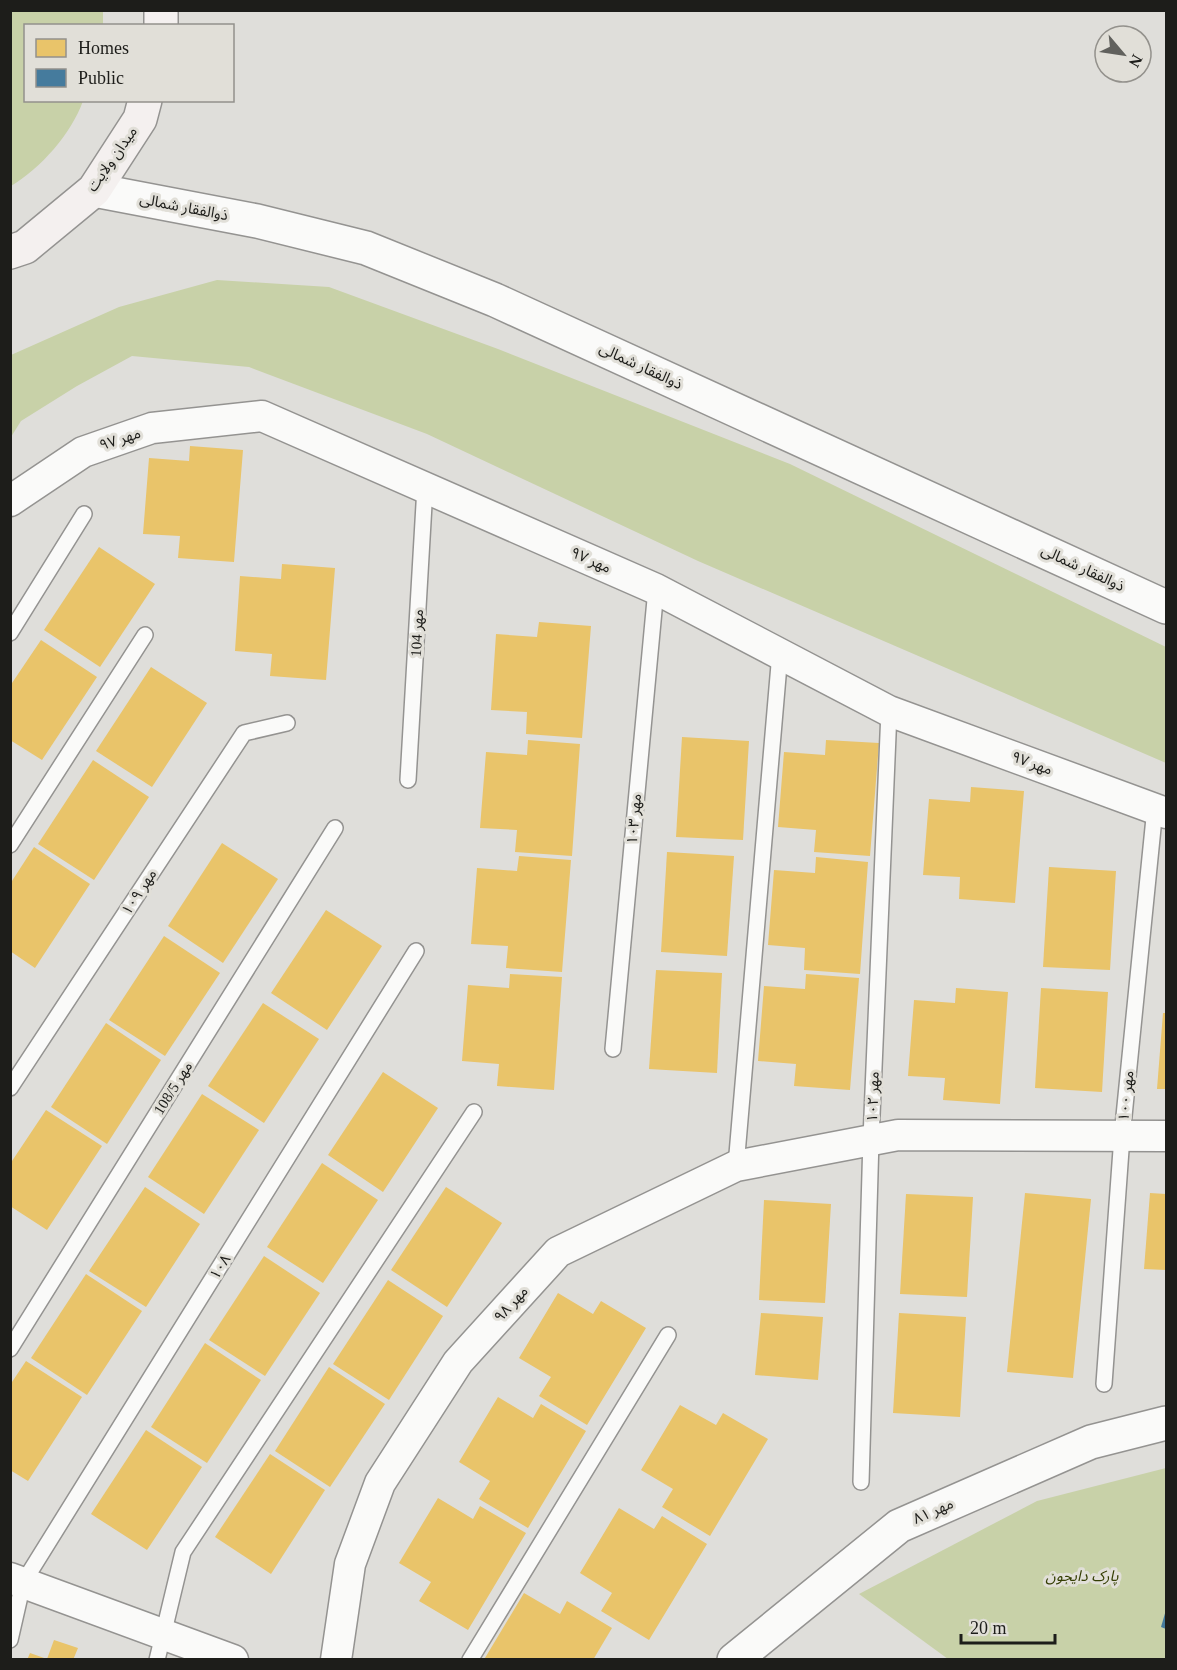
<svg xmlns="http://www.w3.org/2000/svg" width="1177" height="1670" viewBox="0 0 1177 1670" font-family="'Times New Roman','Noto Sans Arabic',serif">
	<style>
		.green { fill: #c8d1a8 }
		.homes { fill: #e9c46a }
		.public { fill: #457b9d }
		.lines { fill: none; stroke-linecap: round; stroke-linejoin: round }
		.service-casing { stroke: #949391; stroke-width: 18 }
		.minor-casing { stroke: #949391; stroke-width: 33 }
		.tertiary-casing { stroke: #949391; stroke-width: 36 }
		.secondary-casing { stroke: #949391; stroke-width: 36 }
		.service { stroke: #fafaf9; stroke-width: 15 }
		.minor { stroke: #fafaf9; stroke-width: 30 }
		.tertiary { stroke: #fafaf9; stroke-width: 33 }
		.secondary { stroke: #f4f0ef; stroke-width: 33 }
		.labels { text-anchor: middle; stroke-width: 6; stroke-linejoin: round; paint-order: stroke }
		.street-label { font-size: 15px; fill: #1d1d1a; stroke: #e1dfd8 }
		.park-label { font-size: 15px; font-style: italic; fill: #333d02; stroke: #e1dfd8 }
	</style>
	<rect width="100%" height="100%" fill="#dfdeda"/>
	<g class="green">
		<path d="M11,10l92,1v14l-77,1v74l57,1c-12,33 -42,67 -72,85z"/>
		<path d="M217,280l112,7 169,62 292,115 376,183v116l-468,-202 -271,-127 -178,-67 -117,-11 -55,30 -56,35 -10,16v-82l108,-48z"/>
		<path d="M1166,1468v191h-218l-89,-65 178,-93z"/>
	</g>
	<g class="homes">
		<path d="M190,446l53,4 -9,112 -56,-4 2,-22 -37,-2 6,-76 40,3z"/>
		<path d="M99,547l56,37 -55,83 -56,-37z"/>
		<path d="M282,564l53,4 -9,112 -56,-4 2,-22 -37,-3 5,-75 41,3z"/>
		<path d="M539,622l52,4 -9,112 -56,-4 1,-22 -36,-2 5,-76 41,3z"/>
		<path d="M41,640l56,37 -55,83 -32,-20v-54z"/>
		<path d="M151,667l56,36 -55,84 -56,-36z"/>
		<path d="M682,737l67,4 -6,99 -67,-3z"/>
		<path d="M528,740l52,4 -8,112 -57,-4 2,-22 -37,-2 6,-76 41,3z"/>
		<path d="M826,740l53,3 -9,113 -56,-4 2,-22 -38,-3 6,-75 41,3z"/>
		<path d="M93,760l56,37 -55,83 -56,-36z"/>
		<path d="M971,787l53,4 -9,112 -56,-4 1,-22 -37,-2 6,-76 41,3z"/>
		<path d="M222,843l56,36 -55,84 -55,-37z"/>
		<path d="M34,847l56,37 -55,84 -25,-17v-67z"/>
		<path d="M667,852l67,4 -7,100 -66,-4z"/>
		<path d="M519,856l52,4 -9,112 -56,-4 2,-22 -37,-2 6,-76 40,3z"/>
		<path d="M816,857l52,5 -8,112 -56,-4 1,-22 -37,-3 6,-75 41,3z"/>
		<path d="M1049,867l67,4 -6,99 -67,-3z"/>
		<path d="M326,910l56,36 -55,84 -56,-37z"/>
		<path d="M164,936l56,37 -55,83 -56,-36z"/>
		<path d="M656,970l66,3 -5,100 -68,-4z"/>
		<path d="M510,974l52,3 -8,113 -57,-4 2,-22 -37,-3 6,-76 41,3z"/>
		<path d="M806,974l53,4 -9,112 -56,-4 2,-22 -38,-3 6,-75 41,3z"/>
		<path d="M956,988l52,4 -8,112 -57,-4 2,-22 -37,-2 6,-76 41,3z"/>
		<path d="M1041,988l67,4 -6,100 -67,-4z"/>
		<path d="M263,1003l56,36 -55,84 -56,-37z"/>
		<path d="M1163,1013h3v76h-9z"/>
		<path d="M106,1023l55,37 -54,84 -56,-37z"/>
		<path d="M383,1072l55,36 -55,84 -55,-37z"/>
		<path d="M202,1094l57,36 -55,84 -56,-37z"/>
		<path d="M46,1110l56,36 -55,84 -37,-24v-42z"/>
		<path d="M322,1163l56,37 -55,83 -56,-36z"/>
		<path d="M145,1187l55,37 -54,83 -57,-36z"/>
		<path d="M446,1187l56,36 -55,84 -56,-37z"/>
		<path d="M1025,1193l66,6 -18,179 -66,-6z"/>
		<path d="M1150,1193l16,1v76l-22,-1z"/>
		<path d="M906,1194l67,3 -6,100 -67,-3z"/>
		<path d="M764,1200l67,4 -6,99 -66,-3z"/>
		<path d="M264,1256l56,37 -55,83 -56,-36z"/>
		<path d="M86,1274l56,37 -55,84 -56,-37z"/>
		<path d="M388,1280l55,36 -54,84 -56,-36z"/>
		<path d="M558,1293l35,21 8,-13 45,27 -59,97 -48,-29 12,-19 -32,-19z"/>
		<path d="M761,1313l62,4 -5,63 -63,-5z"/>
		<path d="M899,1313l67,4 -6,100 -67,-4z"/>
		<path d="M205,1343l56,37 -54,83 -56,-36z"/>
		<path d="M26,1361l56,36 -54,84 -18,-11v-85z"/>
		<path d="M329,1367l56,37 -55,83 -55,-36z"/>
		<path d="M498,1397l35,21 8,-14 45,27 -58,97 -49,-29 11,-18 -31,-19z"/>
		<path d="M680,1405l36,20 7,-12 45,26 -58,97 -48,-29 11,-18 -32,-19z"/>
		<path d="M146,1430l56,37 -55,83 -56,-36z"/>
		<path d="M270,1454l55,36 -54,84 -56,-37z"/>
		<path d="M438,1498l35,21 7,-13 46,27 -58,97 -49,-29 12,-19 -32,-19z"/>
		<path d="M619,1508l35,21 8,-13 45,28 -58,96 -48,-29 11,-18 -32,-20z"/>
		<path d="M524,1593l36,21 7,-13 45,27 -19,32 -108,-2z"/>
		<path d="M54,1640l24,8 -5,12h-46l3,-7 17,6z"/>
	</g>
	<path class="public" d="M1166,1610v19l-5,-2z"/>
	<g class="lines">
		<g class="service-casing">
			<g id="service">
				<path d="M10,633l74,-119"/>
				<path d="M408,780l17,-293"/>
				<path d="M10,845l135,-210"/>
				<path d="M613,1049l43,-460"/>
				<path d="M10,1088l234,-355 43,-10"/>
				<path d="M736,1166l44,-513"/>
				<path d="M10,1349l325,-521"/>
				<path d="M1104,1384l18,-248 33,-328"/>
				<path d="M861,1482l10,-343 18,-428"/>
				<path d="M10,1640l13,-57 393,-632"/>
				<path d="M157,1660l26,-108 291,-440"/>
				<path d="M470,1660l198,-325"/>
			</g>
		</g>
		<g class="minor-casing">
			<g id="minor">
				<path d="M10,501l73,-49 69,-24 110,-12 394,173 233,122 277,102"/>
				<path d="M10,1578l223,82"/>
				<path d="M336,1660l14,-96 30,-81 78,-121 100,-110 178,-86 162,-31 268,1"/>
			</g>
		</g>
		<g class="tertiary-casing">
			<g id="tertiary">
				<path d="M94,190l163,31 109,27 129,52 671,307"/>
				<path d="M734,1660l165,-134 192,-84 75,-19"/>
			</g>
		</g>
		<g class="secondary-casing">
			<g id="secondary">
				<path d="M161,10v16"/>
				<path d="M10,252l15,-5 69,-57 46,-71 5,-19"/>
			</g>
		</g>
		<use href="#service" class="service"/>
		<use href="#minor" class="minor"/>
		<use href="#tertiary" class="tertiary"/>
		<use href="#secondary" class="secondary"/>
	</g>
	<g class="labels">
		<g class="street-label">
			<text transform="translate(112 159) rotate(-55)" y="5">میدان ولایت</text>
			<text transform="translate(184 207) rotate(11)" y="5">ذوالفقار شمالی</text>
			<text transform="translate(641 366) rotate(25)" y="5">ذوالفقار شمالی</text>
			<text transform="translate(120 439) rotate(-19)" y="5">مهر ۹۷</text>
			<text transform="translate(591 560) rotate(24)" y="5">مهر ۹۷</text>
			<text transform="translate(1083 568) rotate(25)" y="5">ذوالفقار شمالی</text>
			<text transform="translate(417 633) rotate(-87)" y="5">مهر 104</text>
			<text transform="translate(1032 763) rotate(20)" y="5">مهر ۹۷</text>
			<text transform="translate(634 819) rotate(-85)" y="5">مهر ۱۰۳</text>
			<text transform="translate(139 892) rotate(-57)" y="5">مهر ۱۰۹</text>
			<text transform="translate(173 1088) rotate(-58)" y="5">مهر 108/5</text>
			<text transform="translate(1126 1096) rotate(-84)" y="5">مهر ۱۰۰</text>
			<text transform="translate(873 1097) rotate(-88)" y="5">مهر ۱۰۲</text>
			<text transform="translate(220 1267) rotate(-58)" y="5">۱۰۸</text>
			<text transform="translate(511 1304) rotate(-48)" y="5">مهر ۹۸</text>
			<text transform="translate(933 1511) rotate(-24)" y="5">مهر ۸۱</text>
		</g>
		<g class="park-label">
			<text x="1082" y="1581">پارک دایجون</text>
		</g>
	</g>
	<rect width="1177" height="1670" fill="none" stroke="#1d1d1a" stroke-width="24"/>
	<rect x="24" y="24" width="210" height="78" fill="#e1dfd8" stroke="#93918c" stroke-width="1.5"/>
	<rect x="36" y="39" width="30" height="18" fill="#e9c46a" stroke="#93918c" stroke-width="1.5"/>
	<text x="78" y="54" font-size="18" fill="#1d1d1a">Homes</text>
	<rect x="36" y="69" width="30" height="18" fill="#457b9d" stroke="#93918c" stroke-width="1.5"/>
	<text x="78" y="84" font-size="18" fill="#1d1d1a">Public</text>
	<g transform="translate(1123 54) rotate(119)"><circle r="28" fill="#e1dfd8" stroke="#93918c" stroke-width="1.5"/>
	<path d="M0-4.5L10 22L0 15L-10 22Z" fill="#61615d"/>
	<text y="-9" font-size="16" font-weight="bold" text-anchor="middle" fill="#1d1d1a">N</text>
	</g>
	<path d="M961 1634v9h94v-9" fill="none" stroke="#1d1d1a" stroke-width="3"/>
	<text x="970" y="1634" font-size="18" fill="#1d1d1a" stroke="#e1dfd8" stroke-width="4.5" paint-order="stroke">20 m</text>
</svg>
